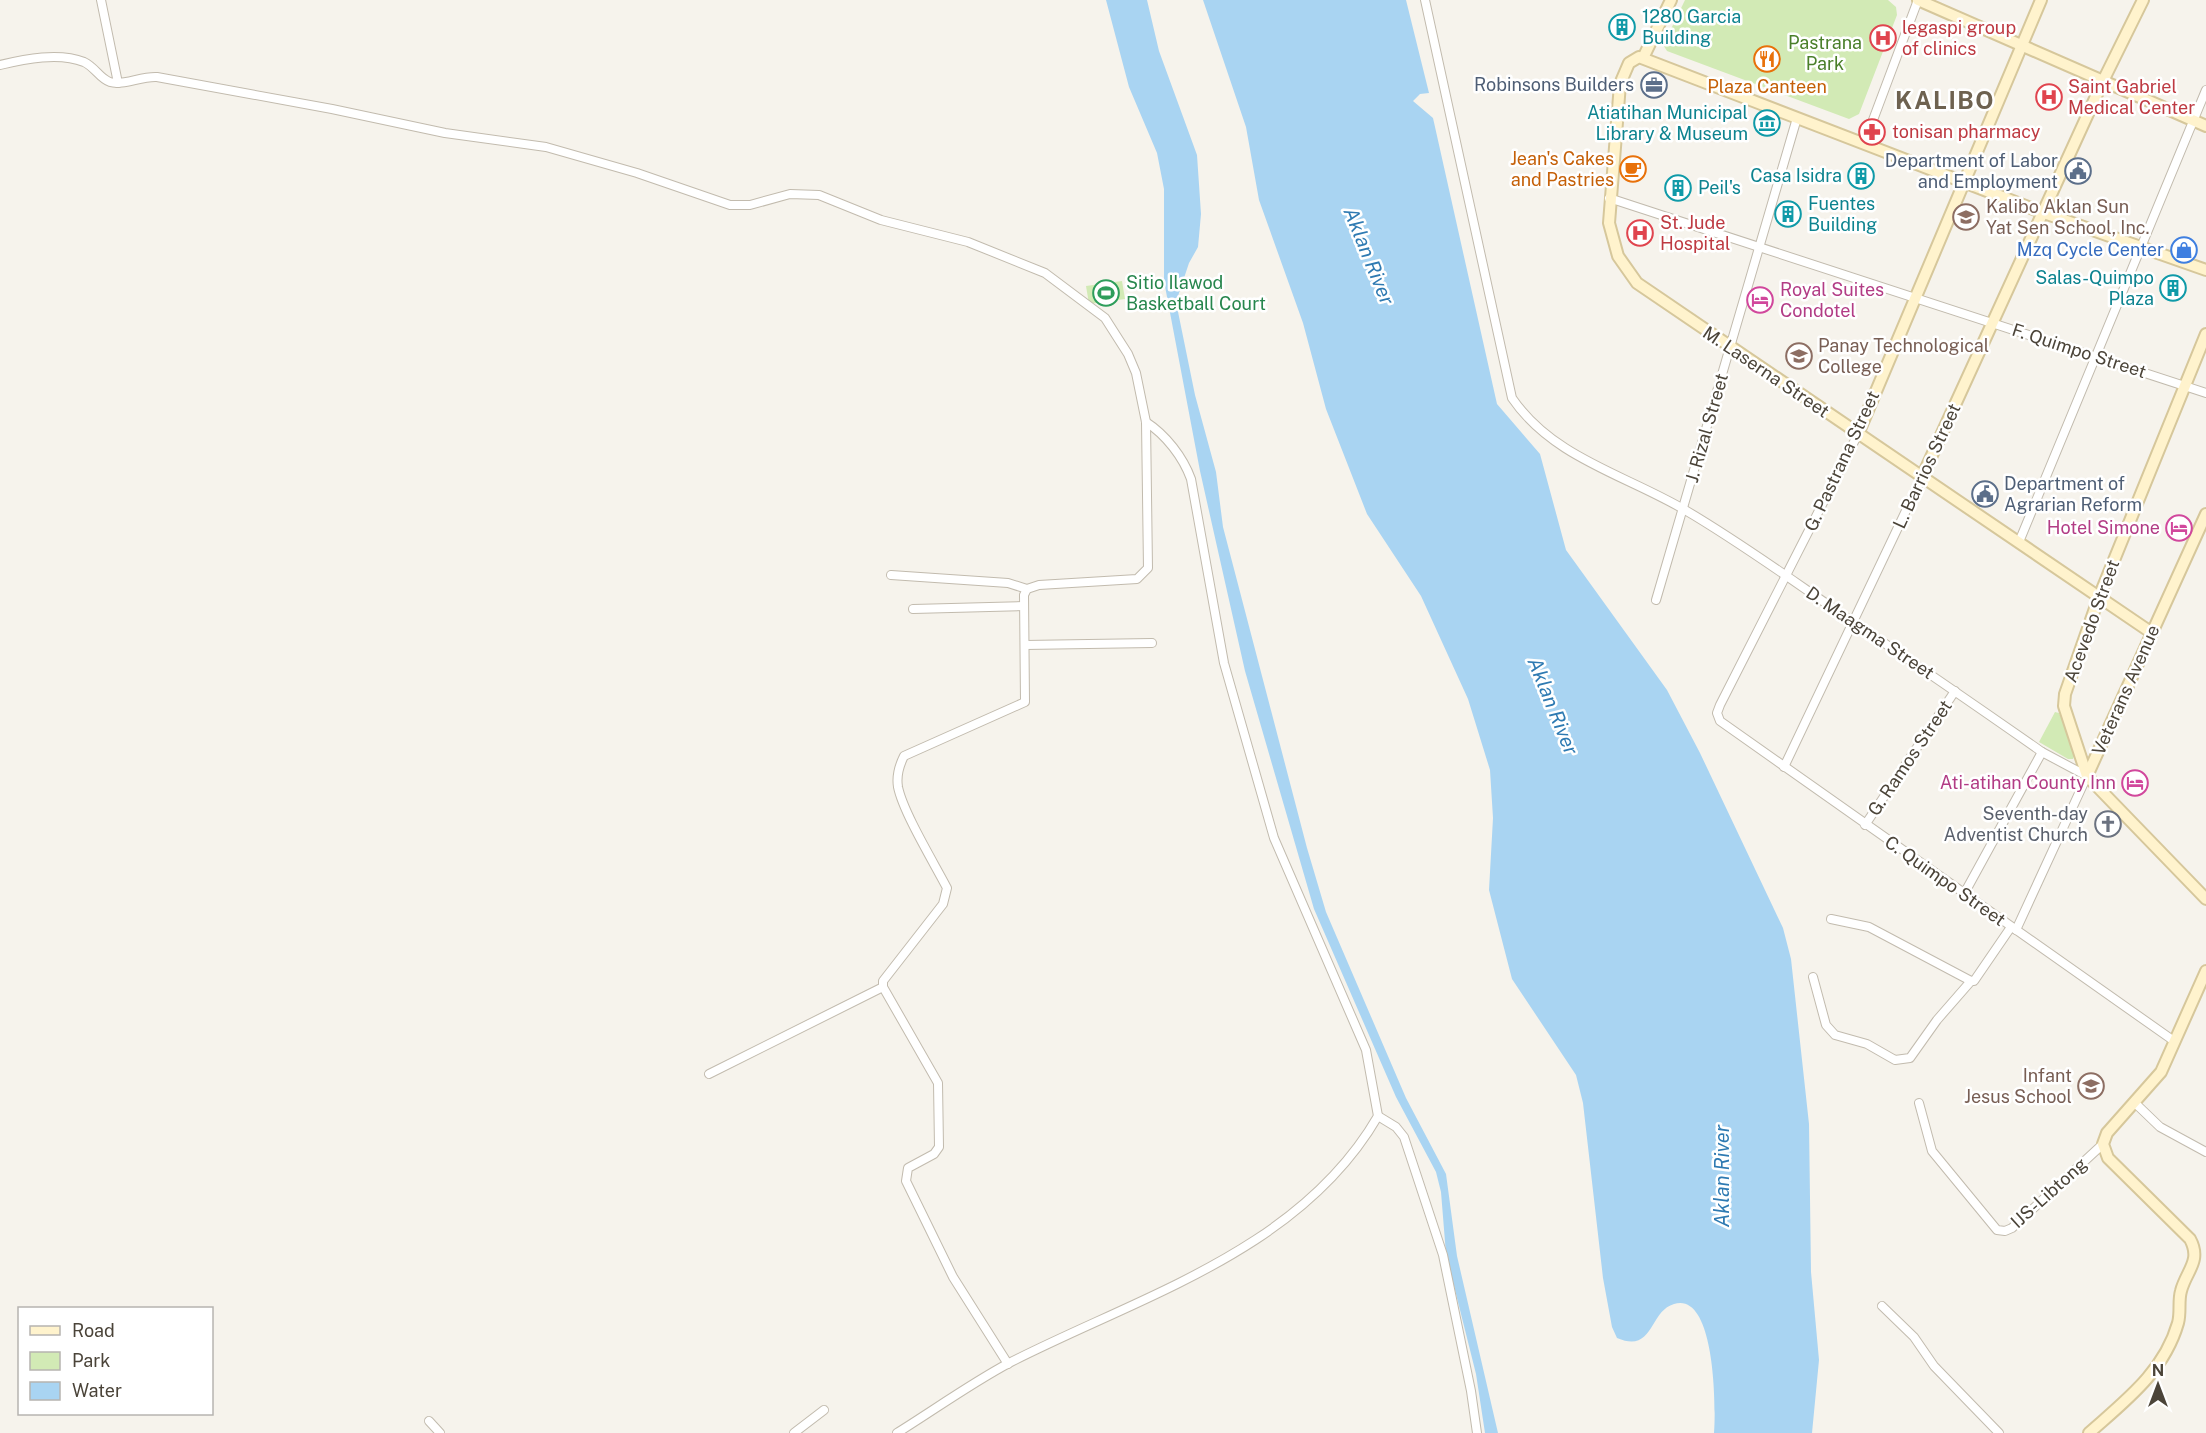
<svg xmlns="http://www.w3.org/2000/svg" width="2206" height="1433" viewBox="0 0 2206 1433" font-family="'Public Sans',sans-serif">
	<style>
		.green { fill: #d2eab5 }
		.water { fill: #a9d4f2 }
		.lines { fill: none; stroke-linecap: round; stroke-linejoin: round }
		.street-casing { stroke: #c2bbae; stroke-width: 10 }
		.secondary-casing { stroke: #d6c79b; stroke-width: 14 }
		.street { stroke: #fff; stroke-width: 8 }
		.secondary { stroke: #fff3cd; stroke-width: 10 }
		.labels { text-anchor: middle; stroke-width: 5; stroke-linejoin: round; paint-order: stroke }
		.culture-label { font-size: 18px; fill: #0d838f; stroke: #fff; text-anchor: start }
		.health-label { font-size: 18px; fill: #be3a42; stroke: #fff; text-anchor: start }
		.park-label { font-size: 18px; fill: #4a7f2a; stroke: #fff }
		.service-label { font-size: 18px; fill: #4e5e75; stroke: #fff; text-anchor: end }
		.food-label { font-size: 18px; fill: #c56008; stroke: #fff }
		.education-label { font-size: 18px; fill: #785e54; stroke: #fff; text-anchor: start }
		.shop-label { font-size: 18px; fill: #366cbe; stroke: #fff; text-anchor: end }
		.leisure-label { font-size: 18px; fill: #27864d; stroke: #fff; text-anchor: start }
		.hotel-label { font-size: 18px; fill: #b23c85; stroke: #fff; text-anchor: end }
		.street-label { font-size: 18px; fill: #4b4439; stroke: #fff }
		.worship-label { font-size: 18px; fill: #5b616d; stroke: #fff; text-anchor: end }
		.water-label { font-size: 20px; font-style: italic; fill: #2e7ab2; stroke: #fff }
		.district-label { font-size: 24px; font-weight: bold; letter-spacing: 1.5px; fill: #6e6250; stroke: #fff }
	</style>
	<rect width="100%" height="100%" fill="#f6f3ec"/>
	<g class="green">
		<path d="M1685,0h203l8,7 1,8 -38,99 -10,5 -182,-68 -5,-8 1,-8 8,-6z"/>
		<path d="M1122,281l3,18 -36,5 -3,-18z"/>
		<path d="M2055,712l4,1 17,38 -3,8h-5l-29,-17z"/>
	</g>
	<g class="water">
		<path d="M1106,0h41l12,51 38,104 4,59 -3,33 -9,16 -13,39 19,93 21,77 7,55 84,321 19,64 80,186 40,76 11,82 41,177h-13l-9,-59 -30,-120 -5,-62 -5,-20 -40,-75 -82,-188 -69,-238 -45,-200 -36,-190v-92l-7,-36 -28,-66z"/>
		<path d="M1203,0h203l23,93 -9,1 -7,7 20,17 64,286 43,50 26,96 101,140 33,63 83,175 8,31 18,165 2,148 8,88 -7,73h-98c2,-23 2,-142 -40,-129 -25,7 -20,50 -57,34l-5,-11 -9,-49 -20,-175 -7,-28 -64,-96 -23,-89 4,-72 -3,-48 -22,-71 -47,-103 -54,-82 -41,-105 -23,-86 -44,-123 -13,-73z"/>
	</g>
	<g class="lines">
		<g class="street-casing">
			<g id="street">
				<path d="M101,0l17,83"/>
				<path d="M1425,0l87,398c41,60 114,77 173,112 53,31 104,68 155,103 68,46 135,92 202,139l45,24 -71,154"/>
				<path d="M0,65c25,-6 59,-13 84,-3 11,5 16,17 26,20 13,4 31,-6 47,-5l175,32 113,24 101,14 91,26 93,32h20l40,-11 29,1 62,25 87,22 77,31 60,45 23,36 8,19 10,49 2,146 -11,11 -98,6 -12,4 -3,6 1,107 -121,54c-5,10 -8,19 -6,31 5,25 36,76 49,101l-4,16 -60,77v6l55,96 1,64 -5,7 -26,14 -2,13 47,96 55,87"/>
				<path d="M1864,144l54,-144"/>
				<path d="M1609,198l597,195"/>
				<path d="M1858,434l-138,271 -3,8 3,8 454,320"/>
				<path d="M2019,542l187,-452"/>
				<path d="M891,575l117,8 19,6"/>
				<path d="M1656,600l141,-482"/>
				<path d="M913,609l111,-3"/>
				<path d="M1025,645l127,-2"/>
				<path d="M1784,767l138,-290"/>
				<path d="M1865,825l90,-134"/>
				<path d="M1964,894l78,-142"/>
				<path d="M1831,919l38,8 102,54h3l37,-54"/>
				<path d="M1813,977l13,48 9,10 32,9 28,16 15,-2 27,-38 34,-39"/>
				<path d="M709,1074l174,-87"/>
				<path d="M1919,1103l13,48 65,79 8,1 7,-3 91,-84"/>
				<path d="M2135,1103l25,24 46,25"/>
				<path d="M1378,1116l18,11 8,10 39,118 28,136 6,42"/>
				<path d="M1882,1306l32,31 20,29 65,67"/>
				<path d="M429,1421l11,12"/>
				<path d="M794,1433l30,-23"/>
				<path d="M897,1433c37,-23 73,-49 112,-70 131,-67 291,-112 369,-247l-12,-66 -92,-212 -50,-175 -33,-184c-8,-22 -25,-44 -45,-57"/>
			</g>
		</g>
		<g class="secondary-casing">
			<g id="secondary">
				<path d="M1918,0l288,126"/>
				<path d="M1643,58l28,-58"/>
				<path d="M2206,334l-107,263 -34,97 -1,12 23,70 119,123"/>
				<path d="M1858,434l183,-434"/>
				<path d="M1922,477l181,-396 40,-81"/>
				<path d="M2152,633l-515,-350 -19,-27 -9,-33 11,-139 9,-21 10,-6 405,156 162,57"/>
				<path d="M2087,776l119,-262"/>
				<path d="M2089,1433c36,-32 75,-61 89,-110 3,-11 0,-22 3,-32 5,-20 21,-30 9,-52l-82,-81 -5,-14 4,-11 54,-61 45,-101"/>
			</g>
		</g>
		<use href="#street" class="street"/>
		<use href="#secondary" class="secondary"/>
	</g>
	<defs>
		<g id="building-ring" transform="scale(1.35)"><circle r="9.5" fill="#fff" stroke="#0f9aa8" stroke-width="1.5"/><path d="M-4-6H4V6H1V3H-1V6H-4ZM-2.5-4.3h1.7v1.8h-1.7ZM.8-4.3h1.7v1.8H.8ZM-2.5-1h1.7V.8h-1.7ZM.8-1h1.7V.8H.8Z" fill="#0f9aa8"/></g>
		<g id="hospital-ring" transform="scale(1.35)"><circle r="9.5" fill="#fff" stroke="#e0444e" stroke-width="1.5"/><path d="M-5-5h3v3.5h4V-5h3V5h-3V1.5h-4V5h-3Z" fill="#e0444e"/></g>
		<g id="restaurant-ring" transform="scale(1.35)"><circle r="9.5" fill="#fff" stroke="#e8710a" stroke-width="1.5"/><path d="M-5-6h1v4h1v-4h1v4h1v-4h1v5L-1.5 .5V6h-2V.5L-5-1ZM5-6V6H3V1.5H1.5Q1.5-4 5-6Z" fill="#e8710a"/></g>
		<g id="office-ring" transform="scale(1.35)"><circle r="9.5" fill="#fff" stroke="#5c6f8a" stroke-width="1.5"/><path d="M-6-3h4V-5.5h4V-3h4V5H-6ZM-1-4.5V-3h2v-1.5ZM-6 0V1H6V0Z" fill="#5c6f8a"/></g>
		<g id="museum-ring" transform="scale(1.35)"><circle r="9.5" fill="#fff" stroke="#0f9aa8" stroke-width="1.5"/><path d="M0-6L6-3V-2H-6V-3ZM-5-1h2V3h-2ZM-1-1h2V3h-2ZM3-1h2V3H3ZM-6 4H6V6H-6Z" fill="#0f9aa8"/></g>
		<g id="pharmacy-ring" transform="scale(1.35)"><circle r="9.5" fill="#fff" stroke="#e0444e" stroke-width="1.5"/><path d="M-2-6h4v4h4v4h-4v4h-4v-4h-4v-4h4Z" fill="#e0444e"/></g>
		<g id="cafe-ring" transform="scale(1.35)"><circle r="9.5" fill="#fff" stroke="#e8710a" stroke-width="1.5"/><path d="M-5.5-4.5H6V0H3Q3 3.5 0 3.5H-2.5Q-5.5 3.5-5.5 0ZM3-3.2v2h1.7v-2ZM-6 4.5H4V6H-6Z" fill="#e8710a"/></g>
		<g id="civic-ring" transform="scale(1.35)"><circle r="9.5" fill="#fff" stroke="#5c6f8a" stroke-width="1.5"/><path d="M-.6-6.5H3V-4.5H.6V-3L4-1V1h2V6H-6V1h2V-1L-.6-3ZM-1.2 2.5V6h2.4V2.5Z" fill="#5c6f8a"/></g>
		<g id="school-ring" transform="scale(1.35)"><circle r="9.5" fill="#fff" stroke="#8d6e63" stroke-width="1.5"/><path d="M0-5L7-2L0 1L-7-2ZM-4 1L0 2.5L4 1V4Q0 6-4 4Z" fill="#8d6e63"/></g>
		<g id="shop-ring" transform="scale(1.35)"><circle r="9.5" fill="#fff" stroke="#3f7fe0" stroke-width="1.5"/><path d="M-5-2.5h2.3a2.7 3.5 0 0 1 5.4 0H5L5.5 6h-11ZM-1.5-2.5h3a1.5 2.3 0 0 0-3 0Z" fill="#3f7fe0"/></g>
		<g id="stadium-ring" transform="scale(1.35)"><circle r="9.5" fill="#fff" stroke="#2e9e5b" stroke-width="1.5"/><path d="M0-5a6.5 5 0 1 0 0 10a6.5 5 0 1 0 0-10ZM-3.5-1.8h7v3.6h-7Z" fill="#2e9e5b"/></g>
		<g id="hotel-ring" transform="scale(1.35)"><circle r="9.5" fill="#fff" stroke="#d1479c" stroke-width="1.5"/><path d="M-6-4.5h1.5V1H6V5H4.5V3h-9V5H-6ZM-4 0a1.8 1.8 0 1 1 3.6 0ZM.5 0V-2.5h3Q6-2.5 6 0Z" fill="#d1479c"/></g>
		<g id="university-ring" transform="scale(1.35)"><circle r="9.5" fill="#fff" stroke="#8d6e63" stroke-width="1.5"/><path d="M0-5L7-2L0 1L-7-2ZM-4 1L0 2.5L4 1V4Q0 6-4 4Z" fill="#8d6e63"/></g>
		<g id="church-ring" transform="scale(1.35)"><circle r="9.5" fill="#fff" stroke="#6b7280" stroke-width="1.5"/><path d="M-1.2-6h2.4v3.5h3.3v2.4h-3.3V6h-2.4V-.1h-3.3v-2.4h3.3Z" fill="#6b7280"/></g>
	</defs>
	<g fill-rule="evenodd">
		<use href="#building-ring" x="1622" y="27"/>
		<use href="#hospital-ring" x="1883" y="38"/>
		<use href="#restaurant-ring" x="1767" y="59"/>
		<use href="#office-ring" x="1654" y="85"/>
		<use href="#hospital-ring" x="2049" y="97"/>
		<use href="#museum-ring" x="1767" y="123"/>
		<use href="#pharmacy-ring" x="1872" y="132"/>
		<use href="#cafe-ring" x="1633" y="169"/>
		<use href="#civic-ring" x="2078" y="171"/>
		<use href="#building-ring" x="1861" y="176"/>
		<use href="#building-ring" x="1678" y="188"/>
		<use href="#building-ring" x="1788" y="214"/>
		<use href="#school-ring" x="1966" y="217"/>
		<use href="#hospital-ring" x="1640" y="233"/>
		<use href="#shop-ring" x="2184" y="250"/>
		<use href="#building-ring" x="2173" y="288"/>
		<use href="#stadium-ring" x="1106" y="293"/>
		<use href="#hotel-ring" x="1760" y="300"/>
		<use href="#university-ring" x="1799" y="356"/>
		<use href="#civic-ring" x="1985" y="494"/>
		<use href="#hotel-ring" x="2179" y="528"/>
		<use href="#hotel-ring" x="2135" y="783"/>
		<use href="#church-ring" x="2108" y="824"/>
		<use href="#school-ring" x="2091" y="1086"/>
	</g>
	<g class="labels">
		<g class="culture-label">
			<text x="1642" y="23">1280 Garcia<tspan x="1642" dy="21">Building</tspan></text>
			<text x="1748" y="119" text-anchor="end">Atiatihan Municipal<tspan x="1748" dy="21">Library &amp; Museum</tspan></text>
			<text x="1842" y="182" text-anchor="end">Casa Isidra</text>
			<text x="1698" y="194">Peil's</text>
			<text x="1808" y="210">Fuentes<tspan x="1808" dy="21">Building</tspan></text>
			<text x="2154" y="284" text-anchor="end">Salas-Quimpo<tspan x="2154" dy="21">Plaza</tspan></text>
		</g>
		<g class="health-label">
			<text x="1902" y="34">legaspi group<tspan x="1902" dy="21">of clinics</tspan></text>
			<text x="2068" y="93">Saint Gabriel<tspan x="2068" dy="21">Medical Center</tspan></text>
			<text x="1892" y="138">tonisan pharmacy</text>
			<text x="1660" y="229">St. Jude<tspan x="1660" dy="21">Hospital</tspan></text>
		</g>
		<g class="park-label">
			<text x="1825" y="49">Pastrana<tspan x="1825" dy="21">Park</tspan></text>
		</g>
		<g class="service-label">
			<text x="1634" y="91">Robinsons Builders</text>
			<text x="2058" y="167">Department of Labor<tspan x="2058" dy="21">and Employment</tspan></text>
			<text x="2004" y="490" text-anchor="start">Department of<tspan x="2004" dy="21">Agrarian Reform</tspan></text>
		</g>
		<g class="food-label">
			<text x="1767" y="93">Plaza Canteen</text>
			<text x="1614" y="165" text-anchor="end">Jean's Cakes<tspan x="1614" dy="21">and Pastries</tspan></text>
		</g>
		<g class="education-label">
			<text x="1986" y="213">Kalibo Aklan Sun<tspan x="1986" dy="21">Yat Sen School, Inc.</tspan></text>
			<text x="1818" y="352">Panay Technological<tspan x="1818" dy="21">College</tspan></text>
			<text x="2072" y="1082" text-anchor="end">Infant<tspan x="2072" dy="21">Jesus School</tspan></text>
		</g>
		<g class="shop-label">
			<text x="2164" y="256">Mzq Cycle Center</text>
		</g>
		<g class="leisure-label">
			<text x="1126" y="289">Sitio Ilawod<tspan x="1126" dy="21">Basketball Court</tspan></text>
		</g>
		<g class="hotel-label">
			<text x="1780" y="296" text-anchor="start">Royal Suites<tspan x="1780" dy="21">Condotel</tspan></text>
			<text x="2160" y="534">Hotel Simone</text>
			<text x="2116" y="789">Ati-atihan County Inn</text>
		</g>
		<g class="street-label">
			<text transform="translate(2079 351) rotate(18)" y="6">F. Quimpo Street</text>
			<text transform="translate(1766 372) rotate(34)" y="6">M. Laserna Street</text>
			<text transform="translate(1707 428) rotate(-74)" y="6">J. Rizal Street</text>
			<text transform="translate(1842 461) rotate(-65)" y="6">G. Pastrana Street</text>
			<text transform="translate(1927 466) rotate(-65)" y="6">L. Barrios Street</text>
			<text transform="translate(2092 621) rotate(-70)" y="6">Acevedo Street</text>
			<text transform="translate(1870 633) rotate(34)" y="6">D. Maagma Street</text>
			<text transform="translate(2126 690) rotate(-66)" y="6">Veterans Avenue</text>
			<text transform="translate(1910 758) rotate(-56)" y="6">G. Ramos Street</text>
			<text transform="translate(1945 881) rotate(35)" y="6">C. Quimpo Street</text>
			<text transform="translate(2049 1193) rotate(-42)" y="6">IJS-Libtong</text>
		</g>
		<g class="worship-label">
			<text x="2088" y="820">Seventh-day<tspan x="2088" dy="21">Adventist Church</tspan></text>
		</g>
		<g class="water-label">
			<text transform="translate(1369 256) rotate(68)" y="7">Aklan River</text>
			<text transform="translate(1553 706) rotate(68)" y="7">Aklan River</text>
			<text transform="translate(1722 1176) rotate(-90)" y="7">Aklan River</text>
		</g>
		<g class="district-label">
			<text x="1945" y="109">KALIBO</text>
		</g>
	</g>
	<rect x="18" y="1307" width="195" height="108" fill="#ffffff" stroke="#b7b4b0" stroke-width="1.5"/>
	<rect x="30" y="1326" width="30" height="9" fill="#fff3cd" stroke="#b7b4b0" stroke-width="1.5"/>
	<text x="72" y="1337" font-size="18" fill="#4b4439">Road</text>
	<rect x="30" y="1352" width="30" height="18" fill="#d2eab5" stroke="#b7b4b0" stroke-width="1.5"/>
	<text x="72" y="1367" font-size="18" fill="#4b4439">Park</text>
	<rect x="30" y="1382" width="30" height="18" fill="#a9d4f2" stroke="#b7b4b0" stroke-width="1.5"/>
	<text x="72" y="1397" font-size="18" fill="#4b4439">Water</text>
	<g transform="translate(2158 1385)" stroke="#ffffff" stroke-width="4.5" paint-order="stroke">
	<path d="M0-4.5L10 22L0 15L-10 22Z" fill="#4b4439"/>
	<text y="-9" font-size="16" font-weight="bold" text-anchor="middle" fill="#4b4439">N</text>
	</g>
</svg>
